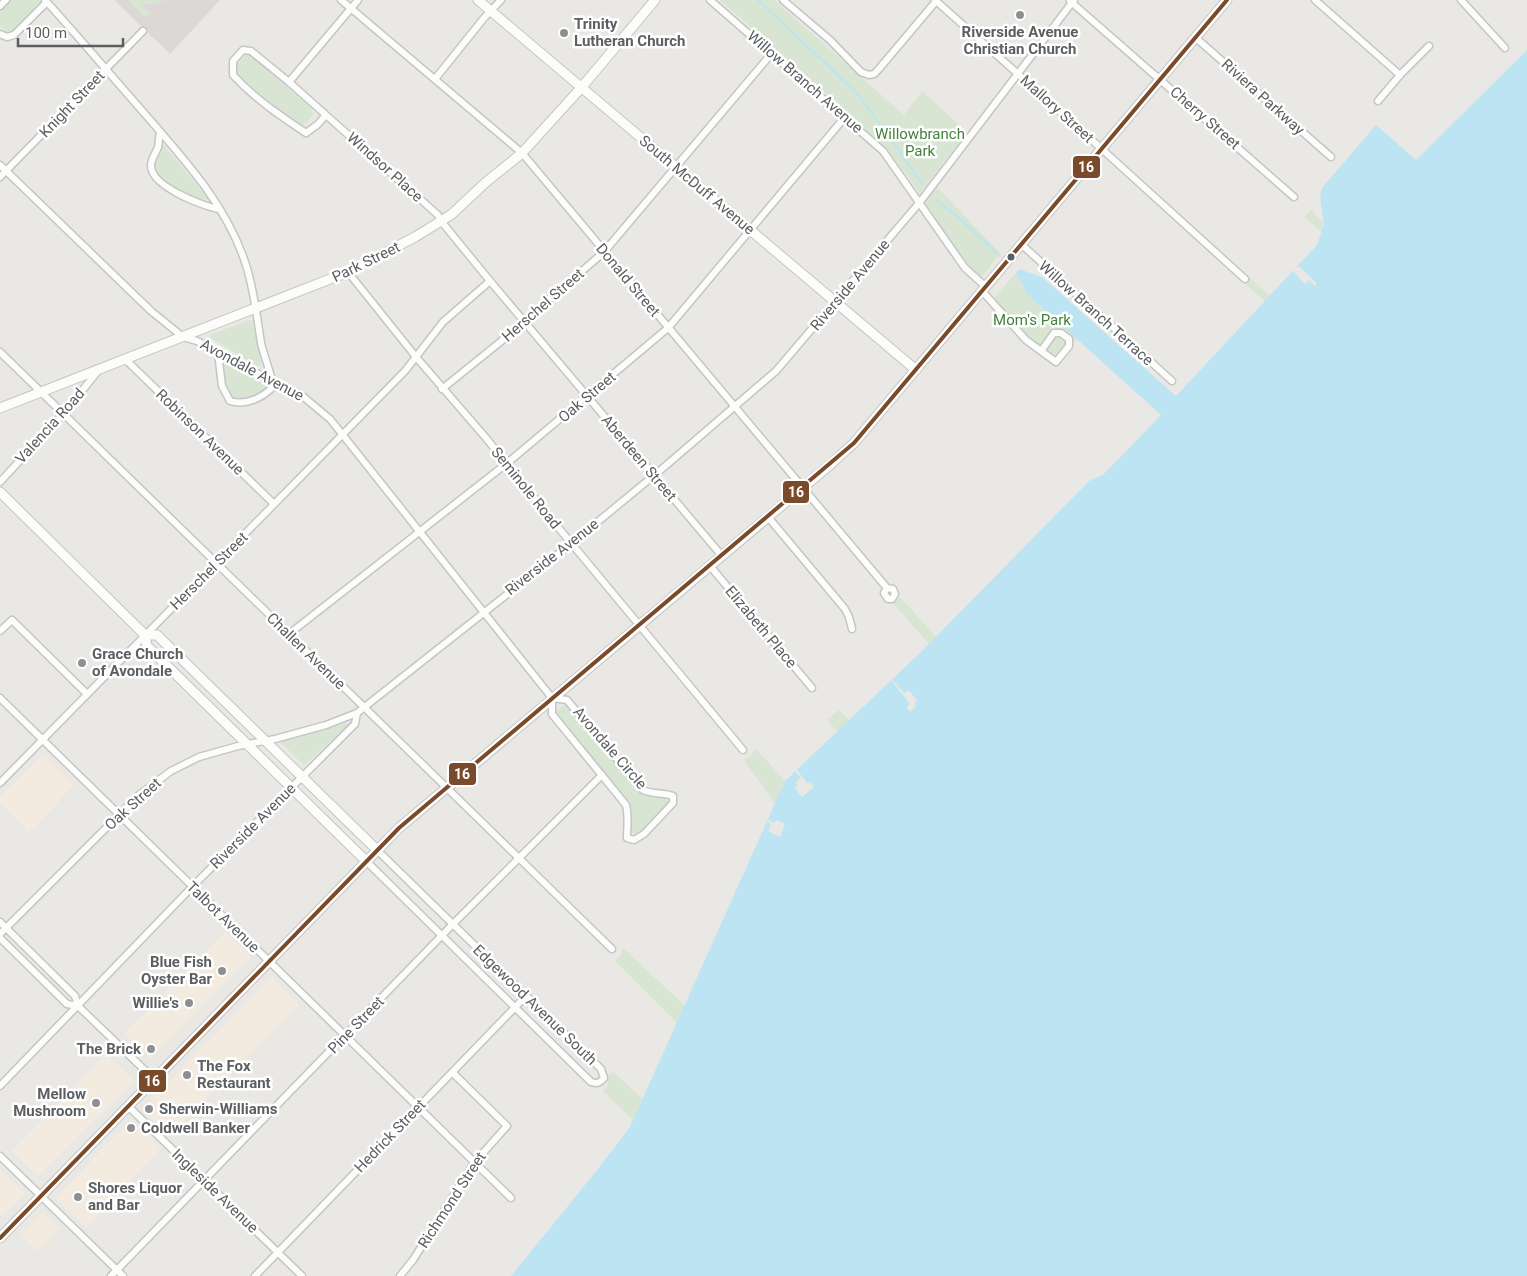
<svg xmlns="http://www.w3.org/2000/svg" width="1527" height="1276" viewBox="0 0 1527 1276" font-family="Roboto,sans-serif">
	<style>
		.commercial { fill: #f3ebdf }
		.education { fill: #dcd8d5 }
		.green { fill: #d7e5d2 }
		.water { fill: #bce4f2 }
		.pier { fill: #eae8e5 }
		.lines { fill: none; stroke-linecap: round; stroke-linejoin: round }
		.stream { stroke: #bce4f2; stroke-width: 2 }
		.street-casing { stroke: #c4c5c5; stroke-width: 9 }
		.secondary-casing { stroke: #c4c5c4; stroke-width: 11 }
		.street { stroke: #fcfcfb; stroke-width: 6 }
		.secondary { stroke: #fcfcfb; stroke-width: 9 }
		.bus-1-casing { stroke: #fff; stroke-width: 8 }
		.bus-1 { stroke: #7a4b2a; stroke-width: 4 }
		.poi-dot { fill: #8d8f90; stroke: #fff; stroke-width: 2 }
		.bus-dot { fill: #5b5f62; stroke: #fff; stroke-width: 2 }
		.labels { text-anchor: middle; stroke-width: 5; stroke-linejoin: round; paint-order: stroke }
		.poi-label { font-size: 15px; font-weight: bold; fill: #5b5f62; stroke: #fff; text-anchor: start }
		.street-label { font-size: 15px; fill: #5b5f62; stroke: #fff }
		.park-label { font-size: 15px; fill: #45803c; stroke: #fff }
		.line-badge { stroke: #fff; stroke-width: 2 }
		.badge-label { font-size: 14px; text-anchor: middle; font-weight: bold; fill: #fff }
	</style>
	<rect width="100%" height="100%" fill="#eae8e5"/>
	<g class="commercial">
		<path d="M43,755l31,30 -45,48 -29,-30v-5z"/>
		<path d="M225,932l26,25 -101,101 -25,-25z"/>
		<path d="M272,977l27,28 -130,130 -27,-26z"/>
		<path d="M106,1054l28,27 -96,95 -26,-25z"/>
		<path d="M131,1120l30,28 -74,79 -32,-29z"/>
		<path d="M0,1169l25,25 -23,22 -2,-2z"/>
		<path d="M43,1212l17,16 -22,23 -17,-16z"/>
	</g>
	<path class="education" d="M114,0h106l-50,54z"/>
	<g class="green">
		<path d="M9,0h32l4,3 -31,28 -6,1 -8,-5v-18z"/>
		<path d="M128,0h38l-12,4h-13l9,9 -5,5z"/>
		<path d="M720,0h54l130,115 18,-24 45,41 -47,61 -34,-46z"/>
		<path d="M246,55h5l3,3 57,50 2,7c-6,6 -9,13 -18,10l-60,-53 1,-7z"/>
		<path d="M163,144l46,56c-17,-4 -53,-13 -54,-34 0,-8 4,-15 8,-22z"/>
		<path d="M935,185l65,68 -19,25 -13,-13 -45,-65z"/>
		<path d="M1311,210l12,12 -1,10 -18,-15z"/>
		<path d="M1016,273l12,22 49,44 -17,23 -38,-31 -29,-32z"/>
		<path d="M1249,277l21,19 -5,5 -21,-18z"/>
		<path d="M254,320l7,45 -4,1 -48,-29 3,-3 35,-13z"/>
		<path d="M222,360l45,22 -1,6c-38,26 -39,5 -44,-28z"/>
		<path d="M900,597l36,40 -7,7 -36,-41z"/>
		<path d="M566,703l77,91 13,4 8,-1 4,4v5l-29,28h-4l-4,-2c-2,-7 3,-15 0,-26l-77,-92z"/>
		<path d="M839,710l11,11 -12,11 -11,-12z"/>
		<path d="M352,722l-48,43 -25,-24z"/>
		<path d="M755,748l30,33 -10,23 -31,-44 7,-3z"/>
		<path d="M624,949l61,57 -8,17 -62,-62 6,-6 1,-5z"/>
		<path d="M613,1072l30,27 -10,21 -31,-30 5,-2 2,-14z"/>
	</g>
	<path class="water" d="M1527,50v1226h-1016l87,-107 32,-42 155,-346 137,-130 167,-170 15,-7 57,-59 -133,-120 -12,-22 3,-4 23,8 134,119 141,-151 7,-21 -4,-27 2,-9 54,-63 40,35z"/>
	<g class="pier">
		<path d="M1297,267h3l17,17 -2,2 -6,-6 -4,4 -12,-13z"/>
		<path d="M893,680l11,13 5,-3 8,11 -3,3 2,2 -6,6 -4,-5 4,-3 -18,-23z"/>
		<path d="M797,770l11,14 2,-2 4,5 -12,10 -7,-9 3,-3 -3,-2 6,-5 -6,-7z"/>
		<path d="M768,820l7,3 1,-3 9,4 -5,13 -12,-6 3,-7 -4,-2z"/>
	</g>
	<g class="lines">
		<g class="stream">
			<path d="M758,0l97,91 26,34 41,59"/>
			<path d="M936,200l23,18 41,38"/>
		</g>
		<g class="street-casing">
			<g id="street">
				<path d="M45,0c32,35 62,71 93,106 41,48 88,96 108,159 8,25 11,52 15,78 3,14 11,32 12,44 -11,11 -28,19 -43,14l-8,-15 -4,-33"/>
				<path d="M341,0l181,153 365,435 6,1 2,5 -3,5h-4l-4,-6 3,-5"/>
				<path d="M710,0l173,151 82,117 21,19"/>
				<path d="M783,0l47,40 31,32 8,3 5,-1 4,-4 59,-70"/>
				<path d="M935,0l158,141 152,138"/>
				<path d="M1315,0l85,75"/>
				<path d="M1461,0l44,48"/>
				<path d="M1070,1l224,196"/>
				<path d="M0,6l6,-6"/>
				<path d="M0,34l7,3 7,-2 33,-33"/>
				<path d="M1196,38l135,119"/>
				<path d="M435,79l49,-61 17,-18"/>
				<path d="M289,82l69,-82"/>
				<path d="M1378,101l22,-26 29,-29"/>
				<path d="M326,115l-9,10 -11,8c-27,-18 -52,-35 -73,-58v-14l10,-11 8,1 38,31 149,133 3,6 49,60 232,275"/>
				<path d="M160,132c-1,5 -1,10 -2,15 -2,6 -7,12 -7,18 -1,21 51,41 68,44"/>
				<path d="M0,165l151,146 32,26 14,4 84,45 19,8 30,25 222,279"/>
				<path d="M0,177l143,-146"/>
				<path d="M1021,244l151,137"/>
				<path d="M348,272l68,85 70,81 71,88 186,224"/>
				<path d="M982,291l44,49 30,22 13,-16v-7l-8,-6h-7l-13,18"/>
				<path d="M0,352l612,597"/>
				<path d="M125,359l149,145"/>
				<path d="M442,389l57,-46 105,-91 168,-199"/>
				<path d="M0,482l64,-69 34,-42"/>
				<path d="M768,517l77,92 4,8 3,12"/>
				<path d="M710,566l102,122"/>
				<path d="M0,631l12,-11 75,74"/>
				<path d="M289,634l217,-170 162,-136 177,-211"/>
				<path d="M0,698l511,500"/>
				<path d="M552,698l15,2 76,90c11,5 20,2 30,6v7l-29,31 -10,6 -7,-2c0,-12 2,-21 -1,-33l-74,-91z"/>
				<path d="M0,783l405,-412 38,-49 47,-41"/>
				<path d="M366,861l225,221c6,2 9,1 13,-4l-3,-9 -224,-219"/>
				<path d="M0,922l75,74 3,10 76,73"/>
				<path d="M0,934l139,-139 32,-24 28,-14 39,-11 37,-7 51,-14 31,-12"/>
				<path d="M0,938l67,66 11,2"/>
				<path d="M0,1086l192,-199 163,-163 2,-11 215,-170 91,-75 113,-97 144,-169 154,-202"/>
				<path d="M128,1106l174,170"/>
				<path d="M0,1156l123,120"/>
				<path d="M111,1276l342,-352 149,-149"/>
				<path d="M255,1276l271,-280"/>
				<path d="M400,1276l13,-16 61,-97 33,-37 -54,-53"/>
			</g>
		</g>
		<g class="secondary-casing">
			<g id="secondary">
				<path d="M478,0l438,370"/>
				<path d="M0,408l348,-136 67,-35 26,-16 11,-7 33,-31 37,-30 59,-65 74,-88"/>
				<path d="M0,492l145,143 2,11 219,215"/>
				<path d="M145,635h12l220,215"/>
				<path d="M0,1238l399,-410 432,-364 23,-21 373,-443"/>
			</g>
		</g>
		<use href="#street" class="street"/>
		<use href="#secondary" class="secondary"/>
		<g class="bus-1-casing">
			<path id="bus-1" d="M0,1238l399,-410 455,-385 373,-443"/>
		</g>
		<use href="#bus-1" class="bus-1"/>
	</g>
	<g class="poi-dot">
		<circle cx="1020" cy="15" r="5"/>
		<circle cx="564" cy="33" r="5"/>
		<circle cx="82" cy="663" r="5"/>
		<circle cx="222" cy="971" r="5"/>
		<circle cx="189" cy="1003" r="5"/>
		<circle cx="151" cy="1049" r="5"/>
		<circle cx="187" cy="1075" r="5"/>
		<circle cx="96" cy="1103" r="5"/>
		<circle cx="149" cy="1109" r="5"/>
		<circle cx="131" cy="1128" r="5"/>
		<circle cx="78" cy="1197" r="5"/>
	</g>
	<circle class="bus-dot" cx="1011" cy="257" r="4.5"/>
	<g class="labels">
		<g class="poi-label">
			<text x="574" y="29">Trinity<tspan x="574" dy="17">Lutheran Church</tspan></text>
			<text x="1020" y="37" text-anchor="middle">Riverside Avenue<tspan x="1020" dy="17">Christian Church</tspan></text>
			<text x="92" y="659">Grace Church<tspan x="92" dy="17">of Avondale</tspan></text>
			<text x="212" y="967" text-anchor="end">Blue Fish<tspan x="212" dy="17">Oyster Bar</tspan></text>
			<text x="179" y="1008" text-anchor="end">Willie's</text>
			<text x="141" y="1054" text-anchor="end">The Brick</text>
			<text x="197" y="1071">The Fox<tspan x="197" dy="17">Restaurant</tspan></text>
			<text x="86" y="1099" text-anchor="end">Mellow<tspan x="86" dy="17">Mushroom</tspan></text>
			<text x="159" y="1114">Sherwin-Williams</text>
			<text x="141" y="1133">Coldwell Banker</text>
			<text x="88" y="1193">Shores Liquor<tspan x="88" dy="17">and Bar</tspan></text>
		</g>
		<g class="street-label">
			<text transform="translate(805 82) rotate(41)" y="5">Willow Branch Avenue</text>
			<text transform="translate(1263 97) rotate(42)" y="5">Riviera Parkway</text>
			<text transform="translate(72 104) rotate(-46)" y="5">Knight Street</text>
			<text transform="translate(1057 109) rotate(42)" y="5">Mallory Street</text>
			<text transform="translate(1205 118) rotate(41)" y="5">Cherry Street</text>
			<text transform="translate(385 167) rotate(42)" y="5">Windsor Place</text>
			<text transform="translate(697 185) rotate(40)" y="5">South McDuff Avenue</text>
			<text transform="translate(366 262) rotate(-26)" y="5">Park Street</text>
			<text transform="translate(628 280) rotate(50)" y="5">Donald Street</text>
			<text transform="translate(850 285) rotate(-50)" y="5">Riverside Avenue</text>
			<text transform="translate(543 305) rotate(-41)" y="5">Herschel Street</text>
			<text transform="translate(1096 313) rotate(42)" y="5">Willow Branch Terrace</text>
			<text transform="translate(252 370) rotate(28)" y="5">Avondale Avenue</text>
			<text transform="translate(587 397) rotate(-40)" y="5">Oak Street</text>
			<text transform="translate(50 426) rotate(-48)" y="5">Valencia Road</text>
			<text transform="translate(200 432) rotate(44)" y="5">Robinson Avenue</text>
			<text transform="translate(639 458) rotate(50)" y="5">Aberdeen Street</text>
			<text transform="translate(526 488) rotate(51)" y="5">Seminole Road</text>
			<text transform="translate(552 557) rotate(-38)" y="5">Riverside Avenue</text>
			<text transform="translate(209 571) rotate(-45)" y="5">Herschel Street</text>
			<text transform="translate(761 627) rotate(50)" y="5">Elizabeth Place</text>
			<text transform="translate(306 651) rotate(44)" y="5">Challen Avenue</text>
			<text transform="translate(610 748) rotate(49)" y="5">Avondale Circle</text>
			<text transform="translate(133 804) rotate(-42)" y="5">Oak Street</text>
			<text transform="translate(253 826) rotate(-45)" y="5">Riverside Avenue</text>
			<text transform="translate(223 917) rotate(44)" y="5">Talbot Avenue</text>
			<text transform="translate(535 1005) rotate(44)" y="5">Edgewood Avenue South</text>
			<text transform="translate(356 1025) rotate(-46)" y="5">Pine Street</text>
			<text transform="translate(390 1136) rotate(-46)" y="5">Hedrick Street</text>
			<text transform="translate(215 1191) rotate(44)" y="5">Ingleside Avenue</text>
			<text transform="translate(452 1200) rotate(-57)" y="5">Richmond Street</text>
		</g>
		<g class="park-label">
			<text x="920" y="139">Willowbranch<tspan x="920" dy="17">Park</tspan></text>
			<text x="1032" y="325">Mom's Park</text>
		</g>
	</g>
	<g class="line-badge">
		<rect x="1072" y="155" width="29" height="24" rx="5" fill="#7a4b2a"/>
		<rect x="782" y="480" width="28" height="24" rx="5" fill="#7a4b2a"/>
		<rect x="448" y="762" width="29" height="24" rx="5" fill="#7a4b2a"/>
		<rect x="138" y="1069" width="29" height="24" rx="5" fill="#7a4b2a"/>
	</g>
	<g class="badge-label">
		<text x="1086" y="172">16</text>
		<text x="796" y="497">16</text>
		<text x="462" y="779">16</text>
		<text x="152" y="1086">16</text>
	</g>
	<path d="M18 38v8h105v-8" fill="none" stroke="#5b5f62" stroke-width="2.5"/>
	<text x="25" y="38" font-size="15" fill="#5b5f62" stroke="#ffffff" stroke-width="4" paint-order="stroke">100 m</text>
</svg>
